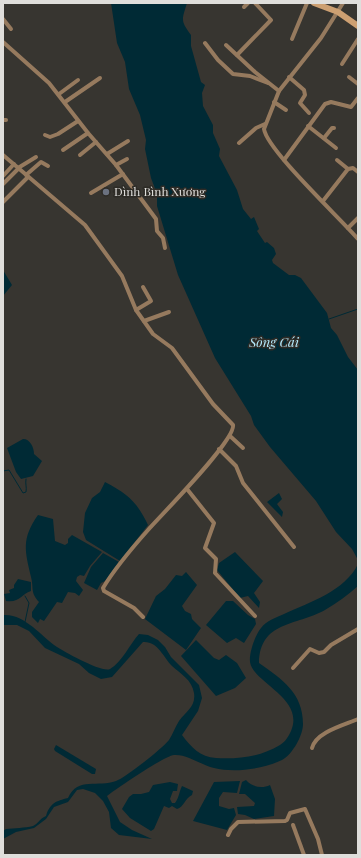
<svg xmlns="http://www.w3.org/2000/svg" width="361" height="858" viewBox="0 0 361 858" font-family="'Playfair Display',serif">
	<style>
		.water { fill: #002a35 }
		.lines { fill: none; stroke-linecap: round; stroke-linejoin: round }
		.stream { stroke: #002a35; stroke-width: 1 }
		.street { stroke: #967a5e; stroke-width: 4 }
		.secondary { stroke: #cda072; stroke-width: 6 }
		.worship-dot { fill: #6b7280; stroke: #2d2b26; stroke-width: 1.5 }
		.labels { text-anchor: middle; stroke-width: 3; stroke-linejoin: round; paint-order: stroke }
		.poi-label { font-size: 12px; fill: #dfdedb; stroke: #2d2b26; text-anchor: start }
		.water-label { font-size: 13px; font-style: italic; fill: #b5ebfd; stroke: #2d2b26 }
	</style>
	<rect width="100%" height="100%" fill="#373530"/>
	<g class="water">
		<path d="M111,3h76c-5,17 -7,17 4,32v11l10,36 4,3 -3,8 1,13 10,19v8l7,16 -1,7 18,34 6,19 8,10 3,-2 5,12 -2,2 8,12 2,-1 7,6 2,6 -4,6 1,3 16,12h6l6,3 26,35 4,15 6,7 11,22 10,13v190l-6,-11 -16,-17 -20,-31 -46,-54 -16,-22 -3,-9 -36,-58 -37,-83 -21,-69v-12l-6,-16 -6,-29 1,-9 -6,-25 -11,-26 -4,-27 -8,-19z"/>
		<path d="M3,270l9,15 -9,11z"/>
		<path d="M23,439c7,0 11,8 11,15l8,7 -9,15 -12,3 -5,-7 -9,-24z"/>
		<path d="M105,482c23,12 32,20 43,43l-28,36 -34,-21 -3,-8 2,-19 7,-15 8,-6z"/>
		<path d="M279,493l3,6 -5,5 6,8 -1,5 -15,-15z"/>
		<path d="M38,515l15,4 2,22 10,4 3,-2v-4l4,-4 30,17 -12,14 -6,10 -4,-1 -3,2 -1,4 7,9 -4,6 -4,-3 -7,-1 -6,11 -5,-1 -13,19 -4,-2 -2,4 -6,-6v-5l7,-10c-9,-10 -5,-13 -8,-25 -6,-26 -10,-38 7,-62z"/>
		<path d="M235,552l28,29 -9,12 6,9 -1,6 -11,-12 -8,2 -23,-28 2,-7z"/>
		<path d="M103,553l16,9 -14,19 -4,2 -4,7 -13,-7 7,-16z"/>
		<path d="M358,564v22c-10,9 -21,17 -33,24 -29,16 -65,11 -66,53 23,16 44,30 44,61 0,11 -10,30 -21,36 -18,9 -48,13 -68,8 -13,-3 -27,-14 -40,-13 -10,1 -58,34 -67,41l13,26 12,8 20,9 -33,-4 -8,-7 -2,-16 -6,-11 -8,-8 -12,-4 -6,1 -9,12 -14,5 -8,12 -12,9 -18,4 -13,7v-8l3,-2c8,-1 19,-1 27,-3 5,-2 6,-7 13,-10 4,-13 10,-15 22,-18 10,-22 30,-10 48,-17 9,-3 47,-33 53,-41 4,-6 6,-13 10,-19 7,-10 17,-14 15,-28 -2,-13 -13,-19 -22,-27 -9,-9 -14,-25 -29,-24l-31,35 -11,2 -12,-6 -10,-9 -34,-16 -16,-17 -12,-6h-14v-10c21,-2 38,21 54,32 8,5 45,26 53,22 12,-7 20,-25 29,-35l9,1 10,5 7,7 6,10 28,28 3,13 -4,13 -16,24c9,12 18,22 34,23 23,1 44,-1 64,-13 6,-4 8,-8 11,-14 14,-33 -38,-48 -41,-69 -1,-9 5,-27 11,-34 5,-7 16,-11 23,-14 26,-12 61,-23 74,-50z"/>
		<path d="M186,572l11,13 -15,21 3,5 6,3 1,5 9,9 -15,22 -41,-31 11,-23 9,-7 11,-14 6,1z"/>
		<path d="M18,579l13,3v9c-10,3 -11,12 -25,10l-2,-7 6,-1 -1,-3 5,-2v-3z"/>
		<path d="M226,601h7l15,14 7,4 1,5 -12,19 -8,-5 -9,5 -21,-18z"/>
		<path d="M196,640l18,18 5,2 7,-5 11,8 9,15 -11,10 -19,8 -35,-40z"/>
		<path d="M56,745l40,24 -1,5h-3l-37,-23 -1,-2z"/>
		<path d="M246,780c6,7 16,9 24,5l5,14 -1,17 -20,3 -9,-4 -7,-1 -1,-7 17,-1 1,-3 -10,-9h-6l3,-12z"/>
		<path d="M240,781l-3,12 -14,-1 -4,6v8l10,3 5,-1 2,7 -9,15 -34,-9 21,-39z"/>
		<path d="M170,782l8,2 -1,7h-4l-3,8 2,4h3c4,-5 4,-11 7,-17l11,5 -1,4c-7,3 -8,12 -15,14l-5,-3 -3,2 -5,-2 -10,23 -3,2 -21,-13 -8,-9 7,-12 4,-3h8l8,-2 4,-7z"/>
	</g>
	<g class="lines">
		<g class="stream">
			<path d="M329,319l29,-10"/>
			<path d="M3,471l6,-1 14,23 3,-1c1,-5 -1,-8 0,-13"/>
			<path d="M25,596l4,7 -4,19"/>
		</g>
		<g class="street">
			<path d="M343,3l-22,35 -42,53 -15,38c3,21 76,89 94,110"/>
			<path d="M244,7l4,-4"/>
			<path d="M3,19l8,10"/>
			<path d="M292,39l15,-36"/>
			<path d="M3,42l46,41 39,50 28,32 40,54 1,12 6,7 2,10"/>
			<path d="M205,43l13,17 15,14 17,2 18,7"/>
			<path d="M226,45l29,27 24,19"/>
			<path d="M237,55l34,-35 -16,-17"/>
			<path d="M342,64l16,-25"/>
			<path d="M289,77l15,13 1,5 -5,8 9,10"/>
			<path d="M349,77l9,7"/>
			<path d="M59,94l19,-14"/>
			<path d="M65,102l35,-24"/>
			<path d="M274,102l12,8"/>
			<path d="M3,120h3"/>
			<path d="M308,126l28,22"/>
			<path d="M45,135l5,2 8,-3 20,-13"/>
			<path d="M324,138l8,-10h2"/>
			<path d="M239,143l17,-15 9,-4"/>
			<path d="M63,150l25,-17"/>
			<path d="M107,154l21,-13"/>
			<path d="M3,155l82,70 37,51 14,34 17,24 19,14 41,56 20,21c3,15 -72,90 -85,105 -16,18 -33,38 -45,58l1,3 30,17 9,9"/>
			<path d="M80,155l16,-13"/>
			<path d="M284,160l41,-56 6,-2 20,5 7,-9"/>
			<path d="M116,165l11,-6"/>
			<path d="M18,168l18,-11"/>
			<path d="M348,169l5,-1 5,4"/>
			<path d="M26,175l15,-13 7,4"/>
			<path d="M3,176l11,-12"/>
			<path d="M3,184l16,-16"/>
			<path d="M91,193l32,-19"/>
			<path d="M323,201l25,-32 -11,-9"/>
			<path d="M3,202l25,-25"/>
			<path d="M348,228l10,-10"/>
			<path d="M136,310l15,-9 -8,-14"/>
			<path d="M144,321l25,-9"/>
			<path d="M230,436l13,12"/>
			<path d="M219,449l17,17 7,17 51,64"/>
			<path d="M187,489l27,34 -9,25 11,11 -1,14 40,43"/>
			<path d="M293,668l17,-19 9,4 5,-1 7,-7 27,-16"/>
			<path d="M312,748c4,-16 32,-23 46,-29"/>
			<path d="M293,825l11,30"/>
			<path d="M228,835l3,-6 7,-7 47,-1 2,-1 3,-7 15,-4 13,30 4,16"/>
		</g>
		<path class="secondary" d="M314,3l24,9 20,14"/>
	</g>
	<circle class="worship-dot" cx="106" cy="192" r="4"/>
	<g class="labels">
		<g class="poi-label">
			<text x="114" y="196">Đình Bình Xương</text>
		</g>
		<g class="water-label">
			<text x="274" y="347">Sông Cái</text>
		</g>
	</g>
	<rect width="361" height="858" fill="none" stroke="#dfdedb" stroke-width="8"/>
</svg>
